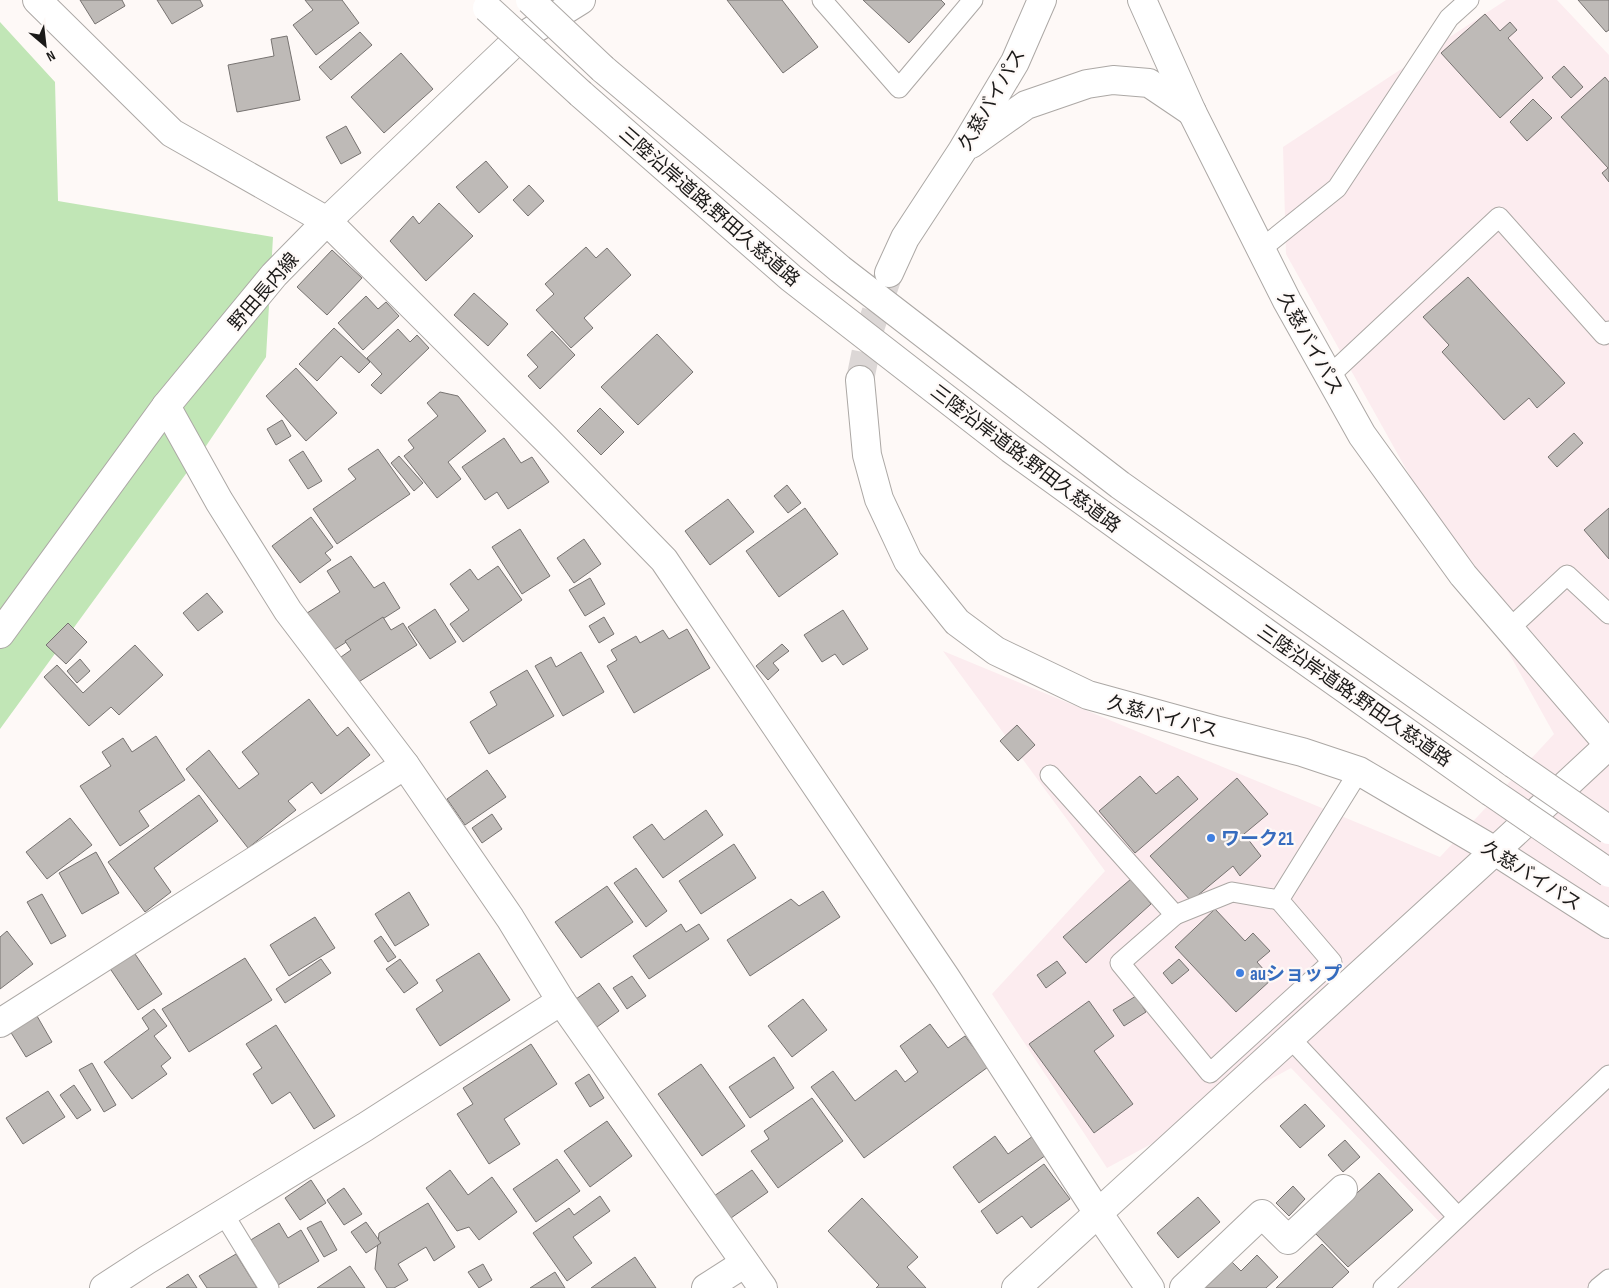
<svg xmlns="http://www.w3.org/2000/svg" width="1609" height="1288" viewBox="0 0 1609 1288" font-family="'Sofia Sans Condensed','Noto Sans JP',sans-serif">
	<style>
		.commercial { fill: #fcecef }
		.green { fill: #c1e6b6 }
		.building { fill: #bebab7; stroke: #777371 }
		.lines { fill: none; stroke-linecap: round; stroke-linejoin: round }
		.trunk-tunnel { stroke: #dcd7d6; stroke-width: 28; stroke-dasharray: 28 14; stroke-linecap: butt }
		.service-casing { stroke: #aca8a5; stroke-width: 21 }
		.minor-casing { stroke: #aca8a5; stroke-width: 30 }
		.tertiary-casing { stroke: #aca8a5; stroke-width: 30 }
		.secondary-casing { stroke: #aca8a5; stroke-width: 30 }
		.trunk-casing { stroke: #aca8a5; stroke-width: 30 }
		.motorway-casing { stroke: #aca8a5; stroke-width: 30 }
		.service { stroke: #fff; stroke-width: 19 }
		.minor { stroke: #fff; stroke-width: 28 }
		.tertiary { stroke: #fff; stroke-width: 28 }
		.secondary { stroke: #fff; stroke-width: 28 }
		.trunk { stroke: #fff; stroke-width: 28 }
		.motorway { stroke: #fff; stroke-width: 28 }
		.motorway-bridge-casing { stroke: #aca8a5; stroke-width: 30; stroke-linecap: butt }
		.motorway-bridge { stroke: #fff; stroke-width: 28 }
		.shop-dot { fill: #3f7fe0; stroke: #fef9f7; stroke-width: 2 }
		.labels { text-anchor: middle; stroke-width: 4.5; stroke-linejoin: round; paint-order: stroke }
		.street-label { font-size: 19px; fill: #1a1918; stroke: #fef9f7 }
		.shop-label { font-size: 19px; font-weight: bold; fill: #366cbe; stroke: #fef9f7; text-anchor: start }
	</style>
	<rect width="100%" height="100%" fill="#fef9f7"/>
	<path class="commercial" d="M1506,0h51l52,55v1233h-210l54,-52 -162,-168 -184,100 -115,-174 113,-123 -162,-220 497,206 114,-123 -268,-480 -3,-107z"/>
	<path class="green" d="M0,22l55,60 3,119 215,36 -7,120 -62,92 -204,280z"/>
	<g class="building">
		<path d="M80,0h42l3,6 -30,18z"/>
		<path d="M157,0h43l3,6 -31,18z"/>
		<path d="M305,0h37l17,23 -43,32 -23,-30 20,-15z"/>
		<path d="M727,0h55l36,47 -35,26z"/>
		<path d="M863,0h78l4,4 -36,39z"/>
		<path d="M1578,0h31v30l-3,2z"/>
		<path d="M1485,14l15,17 10,-9 7,8 -9,8 35,40 -43,40 -59,-65z"/>
		<path d="M360,32l12,13 -41,35 -12,-13z"/>
		<path d="M287,36l13,64 -63,12 -9,-47 46,-9 -3,-17z"/>
		<path d="M401,53l32,36 -49,44 -33,-36z"/>
		<path d="M1564,66l19,21 -12,11 -19,-21z"/>
		<path d="M1605,77l4,5v100l-7,-9 6,-5 -47,-51z"/>
		<path d="M1533,99l19,19 -25,23 -17,-19z"/>
		<path d="M346,126l15,27 -20,11 -15,-27z"/>
		<path d="M486,161l22,26 -29,26 -23,-26z"/>
		<path d="M529,185l15,16 -16,15 -15,-16z"/>
		<path d="M439,203l34,33 -47,45 -36,-40 23,-25 6,8z"/>
		<path d="M586,247l10,11 11,-10 24,27 -47,43 9,10 -22,20 -35,-38 18,-16 -9,-10z"/>
		<path d="M332,250l30,28 -35,37 -30,-28z"/>
		<path d="M1468,277l97,106 -28,25 -8,-10 -25,22 -62,-68 7,-7 -26,-28z"/>
		<path d="M474,293l34,31 -20,22 -34,-31z"/>
		<path d="M366,296l12,13 8,-7 13,14 -36,34 -25,-27z"/>
		<path d="M334,328l36,34 -11,11 -18,-17 -24,25 -18,-17z"/>
		<path d="M398,329l12,13 7,-7 12,13 -48,46 -10,-9 11,-11 -15,-16z"/>
		<path d="M552,331l23,24 -35,34 -12,-13 10,-9 -11,-12z"/>
		<path d="M657,334l36,38 -55,53 -37,-38z"/>
		<path d="M296,368l41,45 -31,28 -40,-45z"/>
		<path d="M440,392l18,4 28,35 -38,31 13,17 -24,19 -33,-42 10,-8 -6,-8 30,-24 -11,-13z"/>
		<path d="M600,408l24,24 -23,23 -24,-24z"/>
		<path d="M282,420l9,16 -15,9 -9,-16z"/>
		<path d="M1574,433l9,10 -26,24 -9,-10z"/>
		<path d="M504,438l17,25 11,-6 17,25 -41,27 -11,-17 -12,8 -23,-33z"/>
		<path d="M378,449l32,45 -73,50 -24,-35 43,-30 -8,-10z"/>
		<path d="M303,451l19,30 -14,8 -19,-29z"/>
		<path d="M399,456l24,27 -9,8 -23,-28z"/>
		<path d="M787,485l14,18 -13,10 -14,-17z"/>
		<path d="M728,499l26,33 -44,33 -25,-34z"/>
		<path d="M805,508l33,46 -59,43 -33,-46z"/>
		<path d="M1609,508v51l-25,-29z"/>
		<path d="M311,517l22,30 -8,6 6,7 -31,23 -28,-37z"/>
		<path d="M520,529l30,47 -28,18 -30,-47z"/>
		<path d="M584,539l17,25 -27,19 -17,-25z"/>
		<path d="M351,556l23,32 10,-6 16,26 -71,45 -25,-38 36,-23 -13,-21z"/>
		<path d="M498,566l24,34 -59,42 -13,-18 19,-14 -19,-26 20,-15 8,11z"/>
		<path d="M590,578l15,26 -20,12 -16,-26z"/>
		<path d="M207,593l16,19 -25,19 -15,-18z"/>
		<path d="M435,609l21,33 -26,17 -22,-32z"/>
		<path d="M843,610l25,39 -25,16 -8,-11 -13,8 -18,-27z"/>
		<path d="M383,617l8,13 12,-7 14,22 -60,38 -16,-26 10,-7 -6,-9z"/>
		<path d="M604,617l10,17 -15,9 -10,-17z"/>
		<path d="M68,623l19,19 -21,22 -20,-19z"/>
		<path d="M687,629l23,39 -76,45 -27,-47 10,-6 -6,-10 25,-14 4,7 23,-13 6,9z"/>
		<path d="M782,644l7,7 -16,12 6,7 -11,10 -12,-14z"/>
		<path d="M135,645l28,30 -44,40 -8,-8 -22,19 -45,-49 13,-12 26,28z"/>
		<path d="M581,652l23,40 -41,24 -28,-50 16,-9 5,10z"/>
		<path d="M80,659l10,12 -13,12 -10,-12z"/>
		<path d="M527,670l27,46 -65,38 -19,-32 27,-17 -7,-13z"/>
		<path d="M309,699l28,37 11,-9 22,28 -49,39 -9,-12 -24,19 8,9 -48,38 -62,-79 23,-19 30,39 20,-15 -17,-22z"/>
		<path d="M1017,725l18,20 -17,16 -18,-20z"/>
		<path d="M156,736l29,44 -46,31 10,15 -29,20 -40,-60 31,-20 -9,-14 21,-14 9,14z"/>
		<path d="M487,770l19,27 -41,28 -18,-26z"/>
		<path d="M1140,776l16,18 22,-18 20,23 -63,54 -36,-42z"/>
		<path d="M1237,778l31,36 -24,20 17,22 -21,20 -7,-10 -42,35 -41,-45z"/>
		<path d="M199,795l19,26 -64,47 17,24 -26,20 -37,-50z"/>
		<path d="M706,810l17,25 -60,43 -30,-41 19,-13 12,16z"/>
		<path d="M492,814l10,15 -20,14 -10,-15z"/>
		<path d="M70,818l22,27 -45,34 -21,-27z"/>
		<path d="M734,844l22,34 -55,36 -22,-33z"/>
		<path d="M96,852l23,41 -37,21 -23,-41z"/>
		<path d="M636,868l31,43 -21,16 -32,-44z"/>
		<path d="M1131,879l20,25 -65,59 -23,-26z"/>
		<path d="M607,886l26,36 -52,36 -26,-36z"/>
		<path d="M823,891l17,26 -90,59 -23,-36 64,-41 8,7z"/>
		<path d="M409,892l20,33 -34,21 -20,-32z"/>
		<path d="M42,894l24,42 -15,8 -24,-42z"/>
		<path d="M1215,909l30,32 8,-8 17,18 -13,11 15,17 -36,33 -61,-65z"/>
		<path d="M315,917l20,31 -46,28 -19,-31z"/>
		<path d="M681,924l5,8 13,-8 10,15 -60,40 -16,-23z"/>
		<path d="M7,931l26,33 -33,25v-52z"/>
		<path d="M381,936l15,21 -8,5 -14,-21z"/>
		<path d="M133,951l29,43 -24,16 -29,-43z"/>
		<path d="M479,953l31,47 -70,46 -24,-37 27,-18 -7,-11z"/>
		<path d="M245,958l27,42 -83,52 -27,-43z"/>
		<path d="M321,959l10,14 -46,30 -9,-14z"/>
		<path d="M400,959l18,24 -14,10 -18,-24z"/>
		<path d="M1179,959l10,11 -17,14 -9,-11z"/>
		<path d="M1057,961l9,12 -20,15 -9,-13z"/>
		<path d="M632,976l14,20 -19,13 -14,-21z"/>
		<path d="M599,983l20,28 -22,16 -21,-28z"/>
		<path d="M1136,996l10,16 -22,14 -11,-16z"/>
		<path d="M803,999l24,31 -35,27 -24,-31z"/>
		<path d="M1089,1001l25,35 -20,15 39,53 -39,29 -65,-89z"/>
		<path d="M154,1009l13,17 -13,10 17,22 -10,8 6,8 -35,25 -28,-37 45,-33 -7,-11z"/>
		<path d="M37,1016l15,26 -26,15 -16,-26z"/>
		<path d="M930,1024l18,24 17,-12 23,31 -124,91 -53,-71 22,-16 22,30 41,-31 9,12 13,-10 -18,-26z"/>
		<path d="M276,1025l59,91 -21,13 -24,-37 -18,12 -19,-30 9,-6 -16,-24z"/>
		<path d="M531,1044l26,40 -53,35 16,25 -31,20 -32,-50 16,-10 -10,-16z"/>
		<path d="M774,1057l20,31 -44,30 -21,-31z"/>
		<path d="M92,1063l24,42 -12,7 -25,-42z"/>
		<path d="M701,1064l44,62 -43,30 -44,-62z"/>
		<path d="M589,1074l15,24 -14,9 -15,-24z"/>
		<path d="M74,1085l17,25 -14,9 -17,-24z"/>
		<path d="M48,1091l17,26 -42,27 -17,-26z"/>
		<path d="M812,1098l31,43 -65,47 -27,-37 18,-12 -5,-8z"/>
		<path d="M1305,1104l20,22 -25,22 -20,-22z"/>
		<path d="M607,1121l25,35 -42,31 -26,-36z"/>
		<path d="M995,1136l13,18 25,-18 13,19 -67,48 -26,-36z"/>
		<path d="M1345,1140l15,17 -17,15 -15,-17z"/>
		<path d="M557,1159l23,32 -44,31 -23,-33z"/>
		<path d="M1044,1164l26,35 -39,29 -9,-12 -25,18 -16,-23z"/>
		<path d="M450,1170l18,25 24,-18 25,35 -38,28 -10,-13 -12,4 -31,-43z"/>
		<path d="M752,1170l16,22 -37,26 -17,-22z"/>
		<path d="M1379,1173l34,37 -65,57 -34,-35z"/>
		<path d="M311,1180l15,23 -26,17 -15,-22z"/>
		<path d="M1293,1186l12,13 -16,17 -13,-13z"/>
		<path d="M344,1188l18,26 -18,11 -17,-25z"/>
		<path d="M600,1196l10,15 -37,26 19,26 -25,18 -34,-48 36,-25 5,7z"/>
		<path d="M1198,1197l22,25 -42,36 -21,-25z"/>
		<path d="M862,1198l56,59 -11,10 19,21h-50l3,-3 -51,-54z"/>
		<path d="M428,1203l27,44 -21,14 -8,-14 -28,17 10,16 -14,8h-7l-12,-19 4,-36z"/>
		<path d="M321,1221l16,29 -13,7 -17,-29z"/>
		<path d="M366,1222l15,21 -15,10 -15,-21z"/>
		<path d="M279,1223l9,15 13,-8 18,31 -46,27 -29,-44z"/>
		<path d="M1322,1244l27,28 -17,16h-56z"/>
		<path d="M236,1254l21,34h-50l-8,-12z"/>
		<path d="M1257,1255l21,22 -12,11h-61l27,-26 9,9z"/>
		<path d="M635,1257l21,31h-65z"/>
		<path d="M483,1264l9,16 -13,8 -11,-16z"/>
		<path d="M350,1266l15,22h-48z"/>
		<path d="M555,1272l10,16h-35z"/>
		<path d="M188,1274l9,14h-31z"/>
	</g>
	<g class="lines">
		<path class="trunk-tunnel" d="M860,380l11,-54 18,-53"/>
		<g class="service-casing">
			<g id="service">
				<path d="M822,0l77,88 74,-88"/>
				<path d="M1261,249l76,-61 112,-170 20,-18"/>
				<path d="M1329,376l170,-159 105,118 5,-4"/>
				<path d="M1509,629l58,-54 42,39"/>
				<path d="M1050,775l125,140 -55,48 90,110 122,-111 -53,-62 80,-129"/>
				<path d="M1175,915l57,-23 47,8"/>
				<path d="M1290,1038l168,179"/>
				<path d="M223,1213l46,75"/>
				<path d="M1383,1288l226,-213"/>
				<path d="M1598,1288l11,-9"/>
			</g>
		</g>
		<g class="minor-casing">
			<g id="minor">
				<path d="M327,221l219,218 118,121 282,418 152,235 52,75"/>
				<path d="M166,406l53,95 69,110 117,154 105,153 51,83 202,287"/>
				<path d="M0,1023l405,-258"/>
				<path d="M104,1288l43,-28 218,-133 196,-126"/>
				<path d="M706,1288l39,-25"/>
				<path d="M1184,1288l78,-74 26,26 55,-51"/>
			</g>
		</g>
		<g class="tertiary-casing">
			<g id="tertiary">
				<path d="M37,0l135,133 155,88"/>
				<path d="M1016,1288l479,-437 114,-106"/>
			</g>
		</g>
		<g class="secondary-casing">
			<path id="secondary" d="M0,634l166,-228 108,-131 53,-54 190,-181 64,-40"/>
		</g>
		<g class="trunk-casing">
			<g id="trunk">
				<path d="M1142,0l50,112 95,189 75,134 101,140 146,170"/>
				<path d="M971,144l55,-39 61,-21 26,-4 36,3 43,29"/>
				<path d="M889,273l16,-35 57,-87 53,-89 27,-62"/>
				<path d="M860,380l7,75 12,44 29,62 49,61 39,29 92,44 127,35 87,22 57,19 136,80 114,73"/>
			</g>
		</g>
		<g class="motorway-casing">
			<g id="motorway">
				<path d="M603,69l237,200 280,216 394,279"/>
				<path d="M581,94l210,184 220,171 254,183 226,160"/>
			</g>
		</g>
		<use href="#service" class="service"/>
		<use href="#minor" class="minor"/>
		<use href="#tertiary" class="tertiary"/>
		<use href="#secondary" class="secondary"/>
		<use href="#trunk" class="trunk"/>
		<use href="#motorway" class="motorway"/>
		<g class="motorway-bridge-casing">
			<g id="motorway-bridge">
				<path d="M530,0l73,69"/>
				<path d="M487,8l94,86"/>
				<path d="M1514,764l95,66"/>
				<path d="M1491,792l118,81"/>
			</g>
		</g>
		<use href="#motorway-bridge" class="motorway-bridge"/>
	</g>
	<g class="shop-dot">
		<circle cx="1211" cy="838" r="5"/>
		<circle cx="1240" cy="973" r="5"/>
	</g>
	<g class="labels">
		<g class="street-label">
			<text transform="translate(991 99) rotate(-60)" y="7">久慈バイパス</text>
			<text transform="translate(710 206) rotate(41)" y="7">三陸沿岸道路;野田久慈道路</text>
			<text transform="translate(263 291) rotate(-49)" y="7">野田長内線</text>
			<text transform="translate(1311 343) rotate(61)" y="7">久慈バイパス</text>
			<text transform="translate(1026 458) rotate(37)" y="7">三陸沿岸道路;野田久慈道路</text>
			<text transform="translate(1355 695) rotate(35)" y="7">三陸沿岸道路;野田久慈道路</text>
			<text transform="translate(1163 716) rotate(15)" y="7">久慈バイパス</text>
			<text transform="translate(1532 875) rotate(32)" y="7">久慈バイパス</text>
		</g>
		<g class="shop-label">
			<text x="1221" y="845">ワーク21</text>
			<text x="1250" y="980">auショップ</text>
		</g>
	</g>
	<g transform="translate(45 45) rotate(152)" stroke="#fef9f7" stroke-width="4" paint-order="stroke">
	<path d="M0-4L9 19L0 12L-9 19Z" fill="#1a1918"/>
	<text y="-8" font-size="14" font-weight="bold" text-anchor="middle" fill="#1a1918">N</text>
	</g>
</svg>
